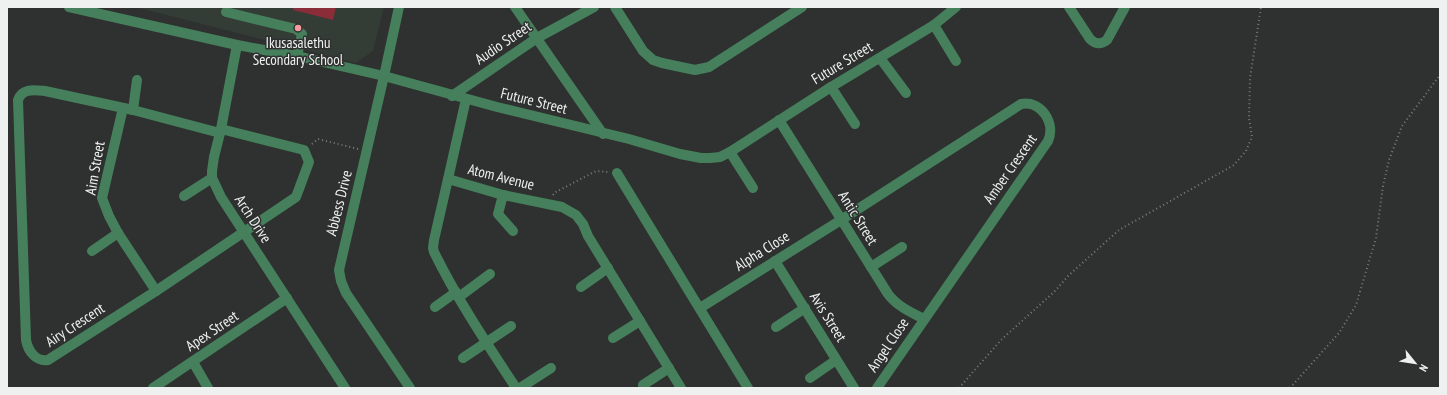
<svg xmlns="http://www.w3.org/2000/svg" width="1447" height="395" viewBox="0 0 1447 395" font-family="'PT Sans Narrow',sans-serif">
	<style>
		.built { fill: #343c36 }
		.building { fill: #8a2d39 }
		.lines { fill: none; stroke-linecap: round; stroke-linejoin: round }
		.path { stroke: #7b7d7c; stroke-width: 2; stroke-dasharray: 1 3; stroke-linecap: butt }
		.minor { stroke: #457f5b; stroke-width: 10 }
		.poi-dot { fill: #f49b9f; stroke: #2e312f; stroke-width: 1.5 }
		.labels { text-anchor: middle; stroke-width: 3; stroke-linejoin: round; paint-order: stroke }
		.poi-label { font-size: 15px; fill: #eff1f0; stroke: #2e312f }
		.street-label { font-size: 15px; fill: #eff1f0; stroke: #2e312f }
	</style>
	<rect width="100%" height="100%" fill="#2e312f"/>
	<path class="built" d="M135,7h249l-11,44 -17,12z"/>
	<path class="building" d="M293,7h43l-3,13 -40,-10z"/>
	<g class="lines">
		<g class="path">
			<path d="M312,144l6,-5 40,10"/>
			<path d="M553,195l1,-2 42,-22 12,1"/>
			<path d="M959,388l42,-48 53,-48 15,-17 50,-45 115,-65 12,-14 6,-14 -3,-19 1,-40 11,-71"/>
			<path d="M1290,388l49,-55 17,-28 20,-67 7,-52 6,-26 13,-34 38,-51"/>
		</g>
		<g class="minor">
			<path d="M69,7l168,38 60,11 87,20 113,31 132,32 51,15 21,4h9l10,-1 10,-5 101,-65 103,-62 22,-18"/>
			<path d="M399,7l-15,69 -45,194 2,11 5,12 64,95"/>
			<path d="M515,7l88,127"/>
			<path d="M615,7l28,44 10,9 9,3 33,7 14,-3 93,-60"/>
			<path d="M1069,7l21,32c5,5 11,6 17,1l18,-33"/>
			<path d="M226,12l70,17 6,5 -5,22"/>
			<path d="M934,25l22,36"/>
			<path d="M237,45l-16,84 -7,28 -2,14v7l9,19 124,191"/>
			<path d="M880,58l26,35"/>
			<path d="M831,87l24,37"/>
			<path d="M452,96l85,-58 57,-31"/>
			<path d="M123,108l-21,90 7,18 9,17 38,58"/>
			<path d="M133,110l4,-30"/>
			<path d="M779,120l109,174c9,12 22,18 36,25"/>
			<path d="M220,133l-87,-23 -88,-19c-11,-1 -23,-3 -27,9l8,240c2,11 10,22 22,20l108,-69 140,-94 13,-35 -5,-12 -83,-21"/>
			<path d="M730,152l23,36"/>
			<path d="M617,173l131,215"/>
			<path d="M448,179l18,-80"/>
			<path d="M503,195l-5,19 15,17"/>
			<path d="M184,196l28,-18"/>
			<path d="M92,251l26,-18"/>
			<path d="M775,261l79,127"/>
			<path d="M871,267l31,-20"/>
			<path d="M581,287l27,-19"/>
			<path d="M459,297l31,-23"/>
			<path d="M435,307l21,-15"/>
			<path d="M700,308l141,-88 180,-116c20,-4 35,19 27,37l-171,247"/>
			<path d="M776,327l29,-19"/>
			<path d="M613,338l27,-17"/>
			<path d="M463,358l48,-32"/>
			<path d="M193,362l15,26"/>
			<path d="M810,378l26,-18"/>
			<path d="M643,385l26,-17"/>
			<path d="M153,388l134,-90"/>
			<path d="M516,388c-29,-44 -59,-89 -82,-136l-1,-4 1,-8 14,-61 55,16 59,12 14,8 7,9 5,12 93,152"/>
			<path d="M520,388l31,-20"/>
		</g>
	</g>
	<circle class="poi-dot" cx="298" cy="28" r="4"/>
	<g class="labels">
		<g class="poi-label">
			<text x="298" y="48">Ikusasalethu<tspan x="298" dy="17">Secondary School</tspan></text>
		</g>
		<g class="street-label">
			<text transform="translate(503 43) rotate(-34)" y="5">Audio Street</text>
			<text transform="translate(842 63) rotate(-31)" y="5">Future Street</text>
			<text transform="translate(534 101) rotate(14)" y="5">Future Street</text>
			<text transform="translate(95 168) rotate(-80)" y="5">Aim Street</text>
			<text transform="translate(1010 169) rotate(-55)" y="5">Amber Crescent</text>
			<text transform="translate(501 177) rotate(14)" y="5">Atom Avenue</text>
			<text transform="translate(339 203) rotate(-76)" y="5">Abbess Drive</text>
			<text transform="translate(858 218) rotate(58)" y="5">Antic Street</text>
			<text transform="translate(253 219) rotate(57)" y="5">Arch Drive</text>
			<text transform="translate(762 251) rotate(-32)" y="5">Alpha Close</text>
			<text transform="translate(828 317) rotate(58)" y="5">Avis Street</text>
			<text transform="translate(75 325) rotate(-33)" y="5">Airy Crescent</text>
			<text transform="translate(212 331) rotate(-34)" y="5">Apex Street</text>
			<text transform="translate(888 345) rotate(-56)" y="5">Angel Close</text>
		</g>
	</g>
	<rect width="1447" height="395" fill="none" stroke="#eff1f0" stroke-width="16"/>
	<g transform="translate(1415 363) rotate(120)" stroke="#2e312f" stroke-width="3" paint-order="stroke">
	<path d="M0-3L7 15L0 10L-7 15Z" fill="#eff1f0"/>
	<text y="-6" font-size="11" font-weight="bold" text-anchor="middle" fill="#eff1f0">N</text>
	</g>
</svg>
